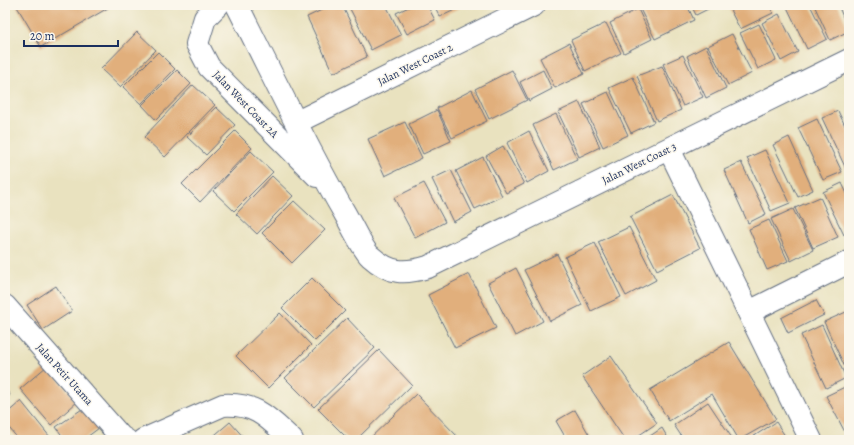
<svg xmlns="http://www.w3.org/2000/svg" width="854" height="445" viewBox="0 0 854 445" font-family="Alegreya,serif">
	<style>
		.building { fill: #e1af7b }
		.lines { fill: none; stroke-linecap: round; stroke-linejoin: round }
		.street-casing { stroke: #636e80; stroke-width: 24 }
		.street { stroke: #fff; stroke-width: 22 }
		.labels { text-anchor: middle; stroke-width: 3; stroke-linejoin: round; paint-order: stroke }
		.street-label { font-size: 11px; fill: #1b2f5e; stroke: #fbf7ec }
	</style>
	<rect width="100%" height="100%" fill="#fbf7ec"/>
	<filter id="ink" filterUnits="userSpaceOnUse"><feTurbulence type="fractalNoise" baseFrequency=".025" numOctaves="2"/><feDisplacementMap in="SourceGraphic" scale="8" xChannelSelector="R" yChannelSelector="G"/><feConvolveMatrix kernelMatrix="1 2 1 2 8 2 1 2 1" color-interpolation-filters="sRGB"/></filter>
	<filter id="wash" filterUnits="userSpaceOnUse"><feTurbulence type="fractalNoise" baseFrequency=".012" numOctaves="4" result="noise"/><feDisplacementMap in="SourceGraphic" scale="16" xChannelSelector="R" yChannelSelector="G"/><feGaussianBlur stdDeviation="0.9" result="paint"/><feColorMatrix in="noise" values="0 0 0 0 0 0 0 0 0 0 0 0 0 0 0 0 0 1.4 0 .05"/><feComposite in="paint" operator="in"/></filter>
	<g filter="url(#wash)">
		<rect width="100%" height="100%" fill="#e9e2bf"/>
		<g id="blocks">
			<g class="building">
				<path d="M16,5h97l-72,42z"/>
				<path d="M332,5h10l25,52 -34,16 -26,-56z"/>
				<path d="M348,5h38l15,30 -30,15z"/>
				<path d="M413,5h14l8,15 -28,14 -11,-21z"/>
				<path d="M434,5h31l-25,12z"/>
				<path d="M647,5h40l7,15 -39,19 -15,-30z"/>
				<path d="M691,5h25l-20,10z"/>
				<path d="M736,5h33l4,8 -33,16 -11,-21z"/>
				<path d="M786,5h24l17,34 -20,10z"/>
				<path d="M814,5h24l11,26 -19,9z"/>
				<path d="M638,9l14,30 -28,14 -14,-30z"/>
				<path d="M779,14l19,38 -17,9 -19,-38z"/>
				<path d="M606,23l15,30 -36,18 -14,-31z"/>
				<path d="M759,24l17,36 -18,9 -18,-36z"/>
				<path d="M137,32l19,18 -36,37 -19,-18z"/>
				<path d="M732,34l20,39 -24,12 -20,-39z"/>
				<path d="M569,43l15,31 -29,14 -15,-30z"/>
				<path d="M706,46l20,42 -20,10 -19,-42z"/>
				<path d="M158,52l17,17 -34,35 -18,-17z"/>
				<path d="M683,55l20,42 -20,9 -20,-42z"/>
				<path d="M662,66l19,44 -24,11 -20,-45z"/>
				<path d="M177,70l14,14 -35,36 -14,-15z"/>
				<path d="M512,70l15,30 -38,19 -14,-30z"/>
				<path d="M543,70l9,19 -23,12 -9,-19z"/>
				<path d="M633,77l21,45 -23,11 -22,-45z"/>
				<path d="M193,85l22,20 -50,52 -21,-20z"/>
				<path d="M472,90l15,31 -35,17 -15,-30z"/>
				<path d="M608,92l20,43 -25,12 -20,-43z"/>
				<path d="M579,102l21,45 -21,10 -21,-45z"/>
				<path d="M216,107l19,18 -29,30 -19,-18z"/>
				<path d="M437,110l14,31 -28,13 -14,-30z"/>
				<path d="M838,111l11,23v36l-2,1 -25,-53z"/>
				<path d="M556,114l21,45 -23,11 -21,-45z"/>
				<path d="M817,119l25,53 -19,8 -25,-52z"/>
				<path d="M405,122l17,36 -37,18 -17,-37z"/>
				<path d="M235,131l17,17 -52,54 -18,-18z"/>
				<path d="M529,131l20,40 -22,12 -20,-40z"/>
				<path d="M789,137l24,53 -15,7 -25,-52z"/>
				<path d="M503,146l21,38 -18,9 -20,-37z"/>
				<path d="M765,150l25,53 -19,8 -24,-53z"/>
				<path d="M251,151l22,21 -39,39 -21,-20z"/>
				<path d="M483,157l19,39 -27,13 -19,-38z"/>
				<path d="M741,162l25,52 -18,9 -24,-53z"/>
				<path d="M451,170l21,42 -19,10 -21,-43z"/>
				<path d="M272,176l21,20 -36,38 -21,-20z"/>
				<path d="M424,183l21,39 -30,16 -21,-40z"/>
				<path d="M842,183l7,15v34l-5,3 -21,-43z"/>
				<path d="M673,195l27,53 -43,22 -27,-53z"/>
				<path d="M820,197l18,40 -25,11 -18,-40z"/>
				<path d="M294,201l31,29 -33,33 -30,-30z"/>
				<path d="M793,209l20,41 -22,11 -20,-42z"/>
				<path d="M769,220l19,41 -21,9 -18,-41z"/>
				<path d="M629,227l27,53 -30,16 -28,-54z"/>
				<path d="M595,243l26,54 -30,14 -26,-54z"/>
				<path d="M557,254l25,51 -32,16 -26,-51z"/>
				<path d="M516,268l27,53 -28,15 -27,-53z"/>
				<path d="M469,274l27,54 -41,20 -27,-53z"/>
				<path d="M312,278l33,33 -30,30 -33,-33z"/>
				<path d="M56,286l16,25 -29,19 -16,-25z"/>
				<path d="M816,300l8,15 -36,18 -7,-15z"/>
				<path d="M846,312l3,6v58l-25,-54z"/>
				<path d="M280,313l31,32 -43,43 -32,-32z"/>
				<path d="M347,318l28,30 -61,59 -29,-29z"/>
				<path d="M822,325l24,53 -20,10 -25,-53z"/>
				<path d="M5,330l4,5 -4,4z"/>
				<path d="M729,342l47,77 -37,21 -27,-46 -43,27 -19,-31z"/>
				<path d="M379,350l33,35 -56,55h-7l-31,-31z"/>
				<path d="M611,356l46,67 -25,17h-7l-43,-64z"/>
				<path d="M47,366l30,36 -26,23 -31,-36z"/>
				<path d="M849,385v48l-3,1 -20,-38z"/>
				<path d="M5,388l5,7 -5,3z"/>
				<path d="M416,394l45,46h-93z"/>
				<path d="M21,401l29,36 -3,3h-28l-14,-17v-8z"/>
				<path d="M708,402l24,36 -3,2h-45l-10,-15z"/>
				<path d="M85,407l14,21 -16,12h-18l-9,-13z"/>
				<path d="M575,410l16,28 -3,2h-21l-11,-19z"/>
				<path d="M230,422l16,18h-37z"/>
				<path d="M776,422l11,17 -2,1h-37z"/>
				<path d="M662,428l7,12h-25z"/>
			</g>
		</g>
	</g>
	<g filter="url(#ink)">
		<use href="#blocks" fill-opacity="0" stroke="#636e80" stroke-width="1"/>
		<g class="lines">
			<g class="street-casing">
				<g id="street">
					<path d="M218,5l-13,13 -8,26 12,23 108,109"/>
					<path d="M237,5c35,69 68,140 107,207 6,10 19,38 26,44 20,18 34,18 58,11l421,-207"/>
					<path d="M297,122l237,-117"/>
					<path d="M669,149l142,291"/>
					<path d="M5,306l116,131 5,3"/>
					<path d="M749,312l100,-50"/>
					<path d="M143,440l80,-35c34,-2 46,14 69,35"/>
				</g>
			</g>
			<use href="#street" class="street"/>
		</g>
	</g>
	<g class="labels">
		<g class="street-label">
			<text transform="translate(415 64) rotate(-26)" y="4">Jalan West Coast 2</text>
			<text transform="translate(246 104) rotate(46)" y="4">Jalan West Coast 2A</text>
			<text transform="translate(639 163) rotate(-26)" y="4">Jalan West Coast 3</text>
			<text transform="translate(65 374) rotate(48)" y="4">Jalan Petir Utama</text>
		</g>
	</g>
	<rect width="854" height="445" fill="none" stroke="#fbf7ec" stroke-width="20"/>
	<path d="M24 40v6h94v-6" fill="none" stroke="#1b2f5e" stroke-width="2"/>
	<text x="30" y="40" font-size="12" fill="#1b2f5e" stroke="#fbf7ec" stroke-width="3" paint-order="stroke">20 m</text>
</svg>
